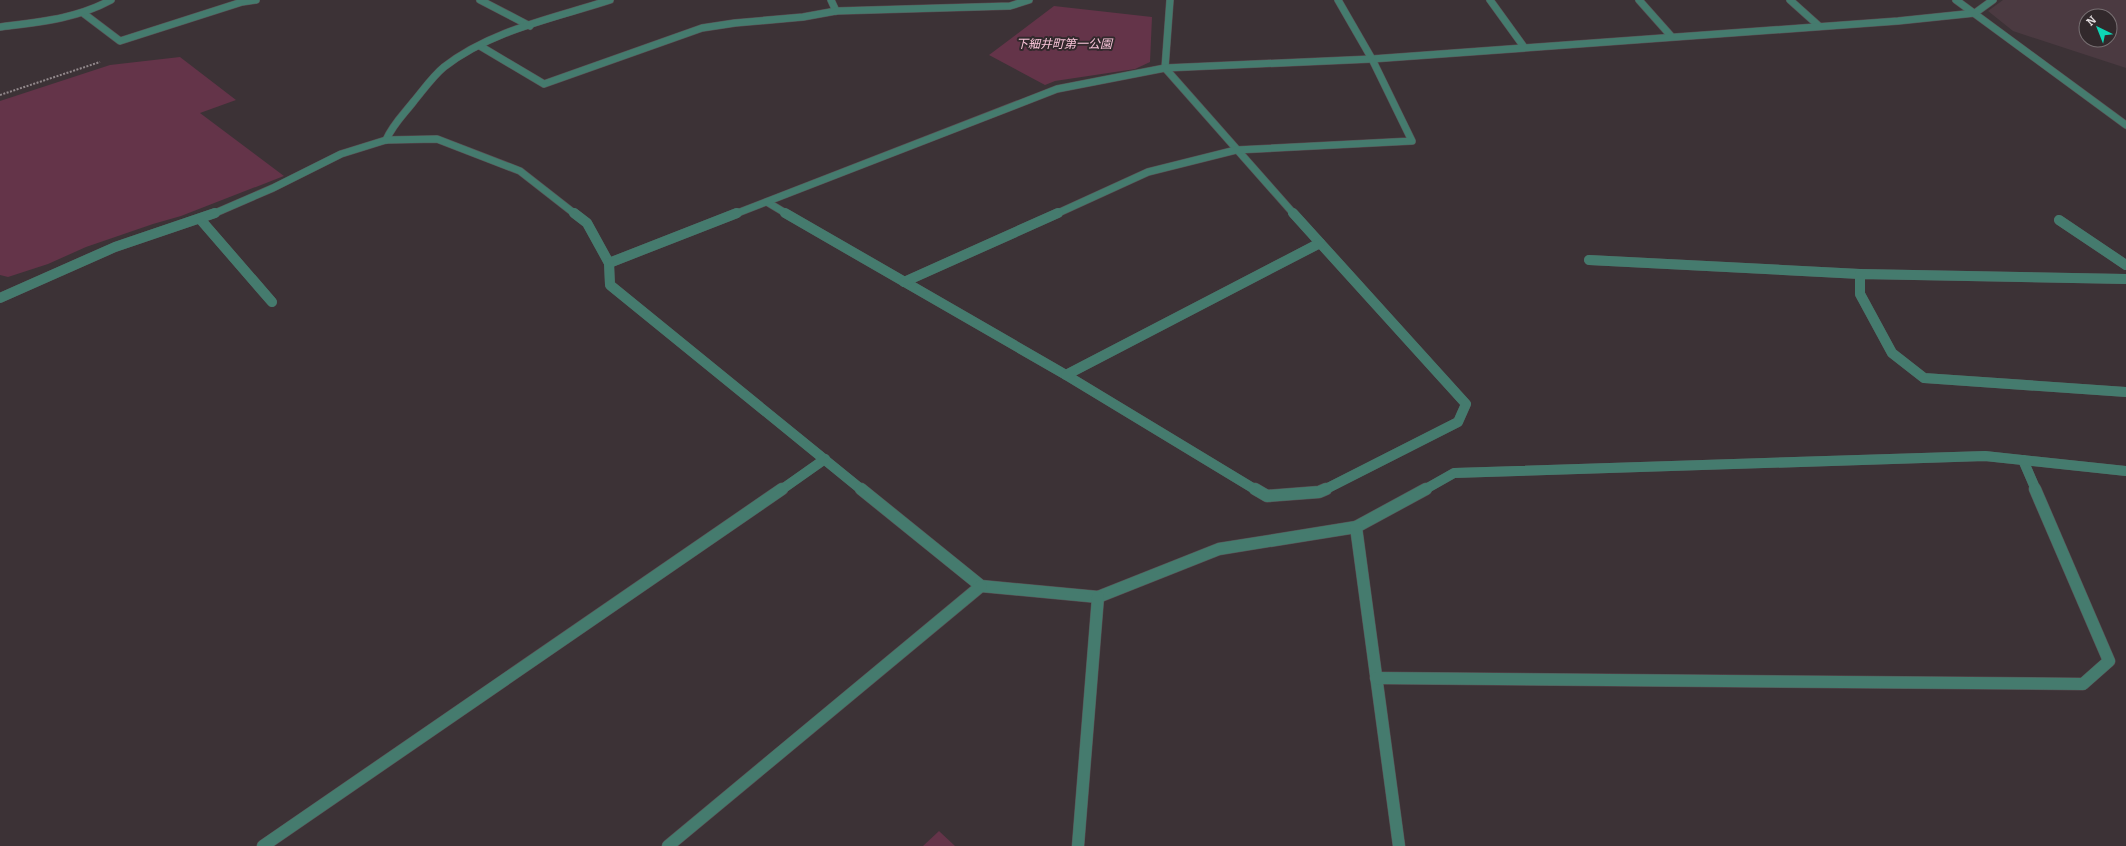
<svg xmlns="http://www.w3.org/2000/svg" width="2126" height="846" viewBox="0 0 2126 846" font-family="Bitter,'Noto Sans JP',serif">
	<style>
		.built { fill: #4b3a41; fill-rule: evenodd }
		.green { fill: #643449 }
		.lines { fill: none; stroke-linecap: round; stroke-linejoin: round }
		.minor-far2-casing { stroke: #5a5054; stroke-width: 8 }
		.minor-far1-casing { stroke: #5a5054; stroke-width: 10 }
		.minor-casing { stroke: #5a5054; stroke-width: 13 }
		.path { stroke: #91888b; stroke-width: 2; stroke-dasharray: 2 1.5; stroke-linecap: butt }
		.minor-far2 { stroke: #457b6e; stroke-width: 7 }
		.minor-far1 { stroke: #457b6e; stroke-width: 10 }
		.minor { stroke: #457b6e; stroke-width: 12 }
		.labels { text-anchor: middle; stroke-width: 4; stroke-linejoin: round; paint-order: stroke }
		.far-park-label { font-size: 12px; font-style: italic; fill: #f8c4d8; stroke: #32292c }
	</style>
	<rect width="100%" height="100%" fill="#3c3236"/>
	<path class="built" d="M2003,0h123v68l-113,-37 -25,-20zM2086,16h24v24h-24z"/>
	<g class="green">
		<path d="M1054,6l98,11 -2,45 -15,7 -80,12 -10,4 -56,-30z"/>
		<path d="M180,57l56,43 -36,13 84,63 -103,40 -28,8 -67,23 -38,17 -40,13 -8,-2v-174l110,-36z"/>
		<path d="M939,831l16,15h-32z"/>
	</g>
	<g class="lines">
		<g class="minor-far2-casing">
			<g id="minor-far2">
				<path d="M480,0l50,26"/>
				<path d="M831,0l5,11"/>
				<path d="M1170,0l-5,68 129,146"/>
				<path d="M1490,0l34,47"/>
				<path d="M1639,0l32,36"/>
				<path d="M1790,0l29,26"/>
				<path d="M1956,0l170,125"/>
				<path d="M83,13l37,28 122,-39 14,-2"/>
				<path d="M0,27c39,-5 76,-8 111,-27"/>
				<path d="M480,46l64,38 158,-56 33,-5 68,-6 33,-6 174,-5 19,-6"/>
				<path d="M386,140c7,-16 18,-26 28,-39 10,-12 19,-25 30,-34 47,-37 111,-49 166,-67"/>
				<path d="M767,202l20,12"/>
				<path d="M213,214l60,-26 68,-34 45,-14 51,-1 83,32 55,43"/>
				<path d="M735,214l322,-125 108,-21 207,-9 526,-38 77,-8 18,-13"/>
				<path d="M1056,214l92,-42 88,-22 176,-9 -40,-82 -34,-59"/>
			</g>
		</g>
		<g class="minor-far1-casing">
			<g id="minor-far1">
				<path d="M574,213l13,10 22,40 128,-50"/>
				<path d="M785,213l281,162 190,115"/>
				<path d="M1293,213l173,191 -8,18 -134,68"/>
				<path d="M200,219l72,83"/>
				<path d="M2059,220l67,45"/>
				<path d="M1589,260l271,14"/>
				<path d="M609,263l1,22 252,205"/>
				<path d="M2126,279l-266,-5v20l32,59 32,25 202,14"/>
				<path d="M904,282l154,-69"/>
				<path d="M0,298l115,-51 100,-34"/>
				<path d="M1066,375l254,-132"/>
				<path d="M2023,460l13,30"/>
				<path d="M781,490l44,-31"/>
				<path d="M1424,490l30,-17 531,-17 141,15"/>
			</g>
		</g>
		<g class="minor-casing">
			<g id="minor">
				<path d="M861,489l120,97 117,11 121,-48 137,-22 70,-38"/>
				<path d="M1255,489l12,7 52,-4 7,-3"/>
				<path d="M1356,527l43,319"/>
				<path d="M1376,678l707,6 26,-23 -74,-172"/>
				<path d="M263,846l519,-357"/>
				<path d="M668,846l313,-260"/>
				<path d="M1078,846l20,-249"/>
			</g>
		</g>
		<path class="path" d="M0,95l100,-33"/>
		<use href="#minor-far2" class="minor-far2"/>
		<use href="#minor-far1" class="minor-far1"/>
		<use href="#minor" class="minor"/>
	</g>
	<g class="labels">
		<g class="far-park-label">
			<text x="1064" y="48">下細井町第一公園</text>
		</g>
	</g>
	<g transform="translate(2098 28) rotate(317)"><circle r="19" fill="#32292c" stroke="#787073"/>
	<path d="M0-3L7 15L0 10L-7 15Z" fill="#0ed5b5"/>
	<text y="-6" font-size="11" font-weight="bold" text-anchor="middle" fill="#e2dbdd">N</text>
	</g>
</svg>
